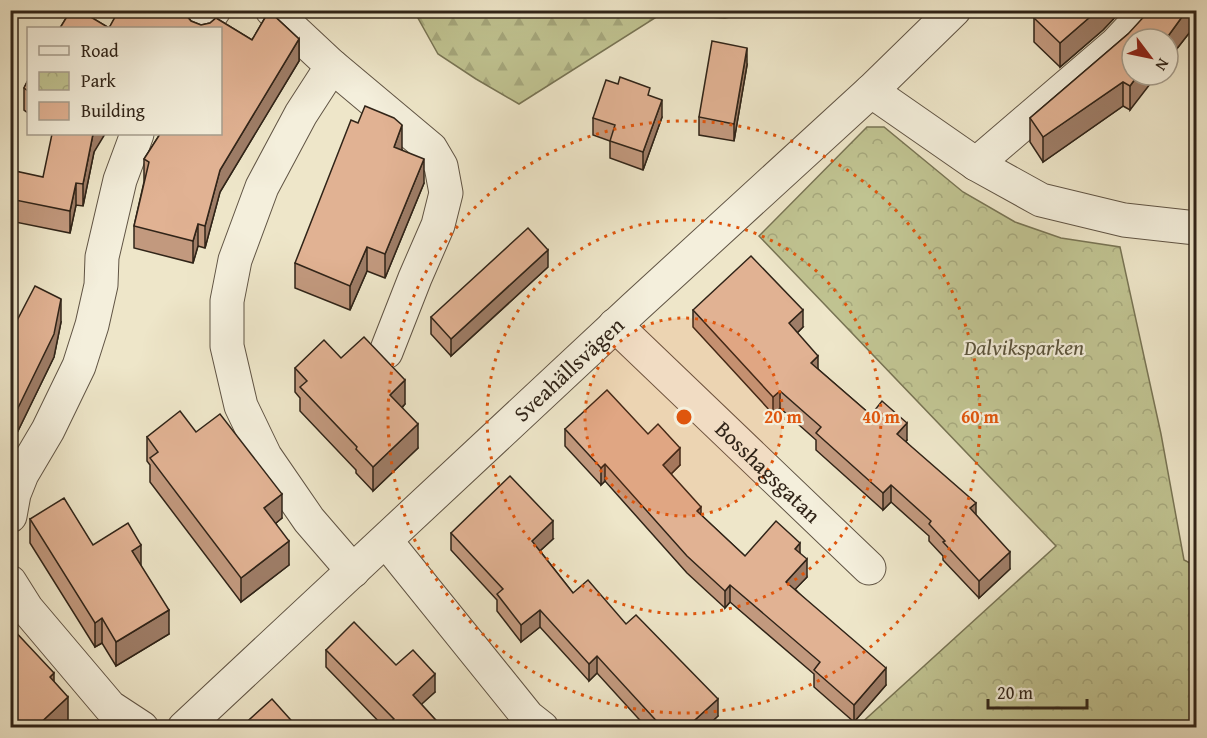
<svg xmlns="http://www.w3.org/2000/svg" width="1207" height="738" viewBox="0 0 1207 738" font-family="'Gentium Book Plus',serif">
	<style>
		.forest { fill: url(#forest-firs); stroke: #787454; stroke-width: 1.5 }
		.park { fill: url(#park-crowns); stroke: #787454; stroke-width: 1.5 }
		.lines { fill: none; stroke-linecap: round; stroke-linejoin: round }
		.street-casing { stroke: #605444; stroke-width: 35 }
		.street { stroke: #f4efdc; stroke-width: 33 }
		.wall { fill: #c2997e; stroke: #302418; stroke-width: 1.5 }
		.shaded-wall { fill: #9e7d67; stroke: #302418; stroke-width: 1.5 }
		.building { fill: #e1b293; stroke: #302418; stroke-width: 1.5 }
		.ring { fill: none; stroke: #df560d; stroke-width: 3; stroke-dasharray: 3 6 }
		.labels { text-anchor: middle; stroke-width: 4.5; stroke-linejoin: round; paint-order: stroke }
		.park-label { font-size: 22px; font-style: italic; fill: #5b543c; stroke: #f4efdc }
		.street-label { font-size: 22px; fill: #302418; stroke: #f4efdc }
		.centre { fill: #df560d; stroke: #f4efdc; stroke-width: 3 }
		.ring-label { font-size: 18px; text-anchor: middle; font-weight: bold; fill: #df560d; stroke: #f4efdc; stroke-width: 4.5; stroke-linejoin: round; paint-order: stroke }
	</style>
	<defs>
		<pattern id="forest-firs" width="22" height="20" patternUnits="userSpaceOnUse" patternTransform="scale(1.5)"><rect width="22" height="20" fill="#c0c391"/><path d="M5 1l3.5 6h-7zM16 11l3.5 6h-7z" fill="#a5a77c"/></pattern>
		<pattern id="park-crowns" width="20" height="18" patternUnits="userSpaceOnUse" patternTransform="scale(1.5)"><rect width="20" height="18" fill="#c0c391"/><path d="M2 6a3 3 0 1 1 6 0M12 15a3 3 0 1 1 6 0" fill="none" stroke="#a5a77c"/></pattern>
	</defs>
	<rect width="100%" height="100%" fill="#eee6c9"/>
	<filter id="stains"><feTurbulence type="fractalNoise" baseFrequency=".00333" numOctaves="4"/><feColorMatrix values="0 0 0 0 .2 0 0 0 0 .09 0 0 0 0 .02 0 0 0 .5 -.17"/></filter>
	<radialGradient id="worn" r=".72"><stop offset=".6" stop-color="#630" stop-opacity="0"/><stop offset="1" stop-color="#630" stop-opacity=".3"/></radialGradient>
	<path class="forest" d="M414,11h347l-36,7 -64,-4 -142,90 -43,-25 -38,-25z"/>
	<path class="park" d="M867,127h17l79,65 52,30 46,16 59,9 41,187 23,126 12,6v161h-339l199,-181 -297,-310z"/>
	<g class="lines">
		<g class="street-casing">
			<g id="street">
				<path d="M272,10l60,56 99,83 10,17 5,27 -8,32 -23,53 -29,74"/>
				<path d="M202,28l12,-18"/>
				<path d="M332,66l-31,48 -39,73 -27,73 -8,41v45l14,60 24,50 44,64 44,51"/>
				<path d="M871,91l105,73 65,36 83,20 72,8"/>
				<path d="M976,164l140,-120 32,-34"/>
				<path id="s1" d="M615,325l254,243"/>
				<path d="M10,516l4,-22 8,-20 26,-44 31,-64 13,-41 9,-40 1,-28 18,-77 17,-46"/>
				<path d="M386,541l142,176 14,11"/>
				<path d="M10,582l17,27 83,98 32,21"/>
				<path id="s2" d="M184,728l450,-420 237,-217 83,-81"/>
			</g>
		</g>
		<use href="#street" class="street"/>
	</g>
	<g class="wall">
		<path d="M71,10h8l30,18 10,-18h67v4l5,7 10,4 9,-2 6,-5 36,22 17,-29 30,28v22l-79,131 -15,56 -7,-2 -5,17 -59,-15v-22l10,-44v-23l16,-25h60v-106h-160z"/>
		<path d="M1041,10h81l-19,20 -43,37 -26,-25v-24z"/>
		<path d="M1197,23l-29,37v-21l-38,71 -7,-4 -80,56 -13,-20v-24l98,-84z"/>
		<path d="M747,65l-13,76 -35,-6v-18z"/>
		<path d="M28,80v33l-4,-3v-22z"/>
		<path d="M650,96l12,21 -19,53 -33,-12v-17l-17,-6v-17z"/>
		<path d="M1197,136v41l-7,-4v-24z"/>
		<path d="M402,150l22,33 -39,95 -18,-7 -17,39 -55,-22v-25z"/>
		<path d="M94,152l-11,54 -7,-1 -6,28 -60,-12v-29l33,-15z"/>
		<path d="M548,267l-97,89 -20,-22v-17z"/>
		<path d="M693,310l110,17 -6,6 21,36 53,46 36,25 -1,2 70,73 34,54 -31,29 -36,-38v-4l-14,-15v-5l-38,-34 -8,8 -67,-60v-10l-36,-32 -7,6 -80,-87z"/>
		<path d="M61,322l-7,35 -39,80 -5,-2v-101z"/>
		<path d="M341,358l64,46 -3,4 16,40 -45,43 -17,-18v-3l-56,-59v-13l-5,-6v-24z"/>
		<path d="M565,429l83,5 32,31 -9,9 30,41 44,41 55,-3 7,24 -12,12 91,96 -32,37 -40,-35v-13l-84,-72 -5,6 -38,-35 -82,-92 -4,4 -36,-39z"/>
		<path d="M147,437l135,81 -6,5 13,42 -48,37 -91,-120v-17l-3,-4z"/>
		<path d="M30,519l111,47 28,68 -53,32 -14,-23 -7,4 -65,-104z"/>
		<path d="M451,533l102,6 -13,12 33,42 53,31 92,92 -13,12h-58l-50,-55 -8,8 -49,-54 -19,15 -24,-31v-11l-46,-50z"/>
		<path d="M326,650l70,15 39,27 -14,12 22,24h-58l-59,-61z"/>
	</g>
	<g class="shaded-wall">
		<path d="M1098,10h24l-19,20 -43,37v-24z"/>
		<path d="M1187,10h10v13l-29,37v-21h-2z"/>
		<path d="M299,39v22l-79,131 -15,56v-22l15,-56z"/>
		<path d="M747,48v17l-13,76v-17z"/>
		<path d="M1138,75h19l-27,35v-24z"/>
		<path d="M1123,82v24l-80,56v-25z"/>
		<path d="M662,100v17l-19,53v-18z"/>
		<path d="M402,125v25l-8,21v-24z"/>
		<path d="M93,134h12l-11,18 -11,54v-22z"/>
		<path d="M424,159v24l-39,95v-24z"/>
		<path d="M76,183v22l-6,28v-22z"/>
		<path d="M198,224v22l-5,17v-22z"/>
		<path d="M367,247v24l-17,39v-24z"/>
		<path d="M548,250v17l-97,89v-17z"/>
		<path d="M61,299v23l-7,35 -39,80v-23z"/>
		<path d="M803,310v17l-14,14v-18z"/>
		<path d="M818,356v18l-7,-11z"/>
		<path d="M405,380v24l-15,15v-24z"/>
		<path d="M780,391v17l-7,6v-17z"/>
		<path d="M907,423v17l-10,11v-17z"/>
		<path d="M418,424v24l-45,43v-24z"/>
		<path d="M680,448v17l-17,17v-17z"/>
		<path d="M605,464v17l-4,4v-17z"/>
		<path d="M891,485v17l-8,8v-17z"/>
		<path d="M282,494v24l-18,15v-25z"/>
		<path d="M976,503v18l-6,-13z"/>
		<path d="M701,507v18l-4,-14z"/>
		<path d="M553,521v18l-21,19v-17z"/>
		<path d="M289,541v24l-48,37v-24z"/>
		<path d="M800,543v17l-5,-11z"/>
		<path d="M141,545v24l-9,-18z"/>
		<path d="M1010,552v17l-31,29v-17z"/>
		<path d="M807,559v18l-21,22v-17z"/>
		<path d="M730,585v17l-5,6v-17z"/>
		<path d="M169,610v24l-53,32v-24z"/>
		<path d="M540,610v17l-19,15v-17z"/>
		<path d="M102,618v25l-7,4v-24z"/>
		<path d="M597,656v17l-8,8v-17z"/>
		<path d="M886,668v17l-32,37v-17z"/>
		<path d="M54,673v23l-4,-19z"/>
		<path d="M435,674v18l-22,20v-17z"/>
		<path d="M68,697v23l-8,8h-25z"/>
		<path d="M718,699v17l-13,12h-19z"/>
	</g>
	<g class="building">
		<path d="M71,10h8l30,18 10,-18h65l1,4 6,7 10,4 9,-2 6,-5 36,22 17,-29 30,28 -79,131 -15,56 -7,-2 -5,17 -59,-15 15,-64 -5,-3 16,-25h60v-106h-160z"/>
		<path d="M1041,10h57l-38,33 -26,-25z"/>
		<path d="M1150,10h37l-21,29h-34v36h6l-8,11 -7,-4 -80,55 -13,-19 98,-84z"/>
		<path d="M712,41l35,7 -13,76 -35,-7z"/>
		<path d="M620,77l30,11 -2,7 14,5 -19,52 -33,-11 5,-16 -22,-7 13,-38 12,4z"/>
		<path d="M28,80v11l-4,-3z"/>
		<path d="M365,106l29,12 8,7 -8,22 30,12 -39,95 -18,-7 -17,39 -55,-23 56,-143 7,3z"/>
		<path d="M52,134h41l-10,50 -7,-1 -6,28 -60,-12v-7l5,-21 28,6z"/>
		<path d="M1197,136v17l-7,-4z"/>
		<path d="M528,228l20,22 -97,89 -20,-22z"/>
		<path d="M751,256l52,54 -14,13 29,33 -7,7 60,52 11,-14 25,22 -10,11 79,69 -6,5 40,44 -31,29 -36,-39 2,-1 -16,-17 2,-3 -40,-36 -8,8 -67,-60 5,-6 -41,-36 -7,6 -80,-87z"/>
		<path d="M35,286l26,13 -7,35 -39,80 -5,-2v-78z"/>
		<path d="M364,337l41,43 -15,15 28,29 -45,43 -17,-18 1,-2 -57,-60 7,-6 -12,-13 29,-28 17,18z"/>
		<path d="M607,390l41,44 10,-10 22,24 -17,17 38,42 -4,4 48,45 31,-35 24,22 -5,6 12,10 -21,23 100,86 -32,37 -40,-35 6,-8 -90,-77 -5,6 -38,-35 -82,-92 -4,4 -36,-39z"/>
		<path d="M180,411l16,21 24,-18 62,80 -18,14 25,33 -48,37 -91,-120 8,-6 -11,-15z"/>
		<path d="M510,476l43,45 -21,20 41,52 15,-13 38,44 10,-9 82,84 -32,29h-23l-66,-72 -8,8 -49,-54 -19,15 -24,-31 6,-5 -52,-56z"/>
		<path d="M64,498l29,47 35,-22 13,22 -9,6 37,59 -53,32 -14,-24 -7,5 -65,-104z"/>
		<path d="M354,622l42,43 17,-15 22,24 -22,21 30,33h-52l-3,-4 6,-5 -68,-69z"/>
		<path d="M10,626l44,47 -4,4 18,20 -33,31h-25z"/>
		<path d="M272,699l26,29h-58z"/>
	</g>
	<circle cx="684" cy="417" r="99" fill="#df560d" fill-opacity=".12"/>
	<g class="ring">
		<circle cx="684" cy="417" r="99"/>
		<circle cx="684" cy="417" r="197"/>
		<circle cx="684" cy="417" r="296"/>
	</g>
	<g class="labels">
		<g class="park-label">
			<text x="1024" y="355">Dalviksparken</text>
		</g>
		<g class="street-label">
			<text dy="8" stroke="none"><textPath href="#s2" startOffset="526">Sveahällsvägen</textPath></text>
			<text dy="8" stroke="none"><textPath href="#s1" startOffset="212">Bosshagsgatan</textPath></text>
		</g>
	</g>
	<circle cx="684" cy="417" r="9" class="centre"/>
	<g class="ring-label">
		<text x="783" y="423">20 m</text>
		<text x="881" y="423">40 m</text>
		<text x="980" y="423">60 m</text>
	</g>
	<rect width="1207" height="738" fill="none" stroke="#eee6c9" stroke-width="36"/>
	<rect x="12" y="12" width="1183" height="714" fill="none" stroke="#302418" stroke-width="3"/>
	<rect x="18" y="18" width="1171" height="702" fill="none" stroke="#302418" stroke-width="1.5"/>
	<rect x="27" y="27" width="195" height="108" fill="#f4efdc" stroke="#a69e8e" stroke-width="1.5"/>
	<rect x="39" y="46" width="30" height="9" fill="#f4efdc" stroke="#a69e8e" stroke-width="1.5"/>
	<text x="81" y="57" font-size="18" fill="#302418">Road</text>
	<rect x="39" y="72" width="30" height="18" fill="url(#park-crowns)" stroke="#a69e8e" stroke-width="1.5"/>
	<text x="81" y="87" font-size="18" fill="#302418">Park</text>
	<rect x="39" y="102" width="30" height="18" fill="#e1b293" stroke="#a69e8e" stroke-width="1.5"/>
	<text x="81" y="117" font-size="18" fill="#302418">Building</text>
	<g transform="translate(1150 57) rotate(122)"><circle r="28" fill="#f4efdc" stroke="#a69e8e" stroke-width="1.5"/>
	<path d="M0-4.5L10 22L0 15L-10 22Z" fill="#8f2418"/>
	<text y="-9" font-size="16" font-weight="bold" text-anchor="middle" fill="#302418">N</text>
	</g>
	<path d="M988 699v9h99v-9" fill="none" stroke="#302418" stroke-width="3"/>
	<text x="997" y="699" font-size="18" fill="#302418" stroke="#f4efdc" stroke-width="4.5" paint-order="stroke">20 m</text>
	<rect width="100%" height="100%" filter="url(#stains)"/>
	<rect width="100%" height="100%" fill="url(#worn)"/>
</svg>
